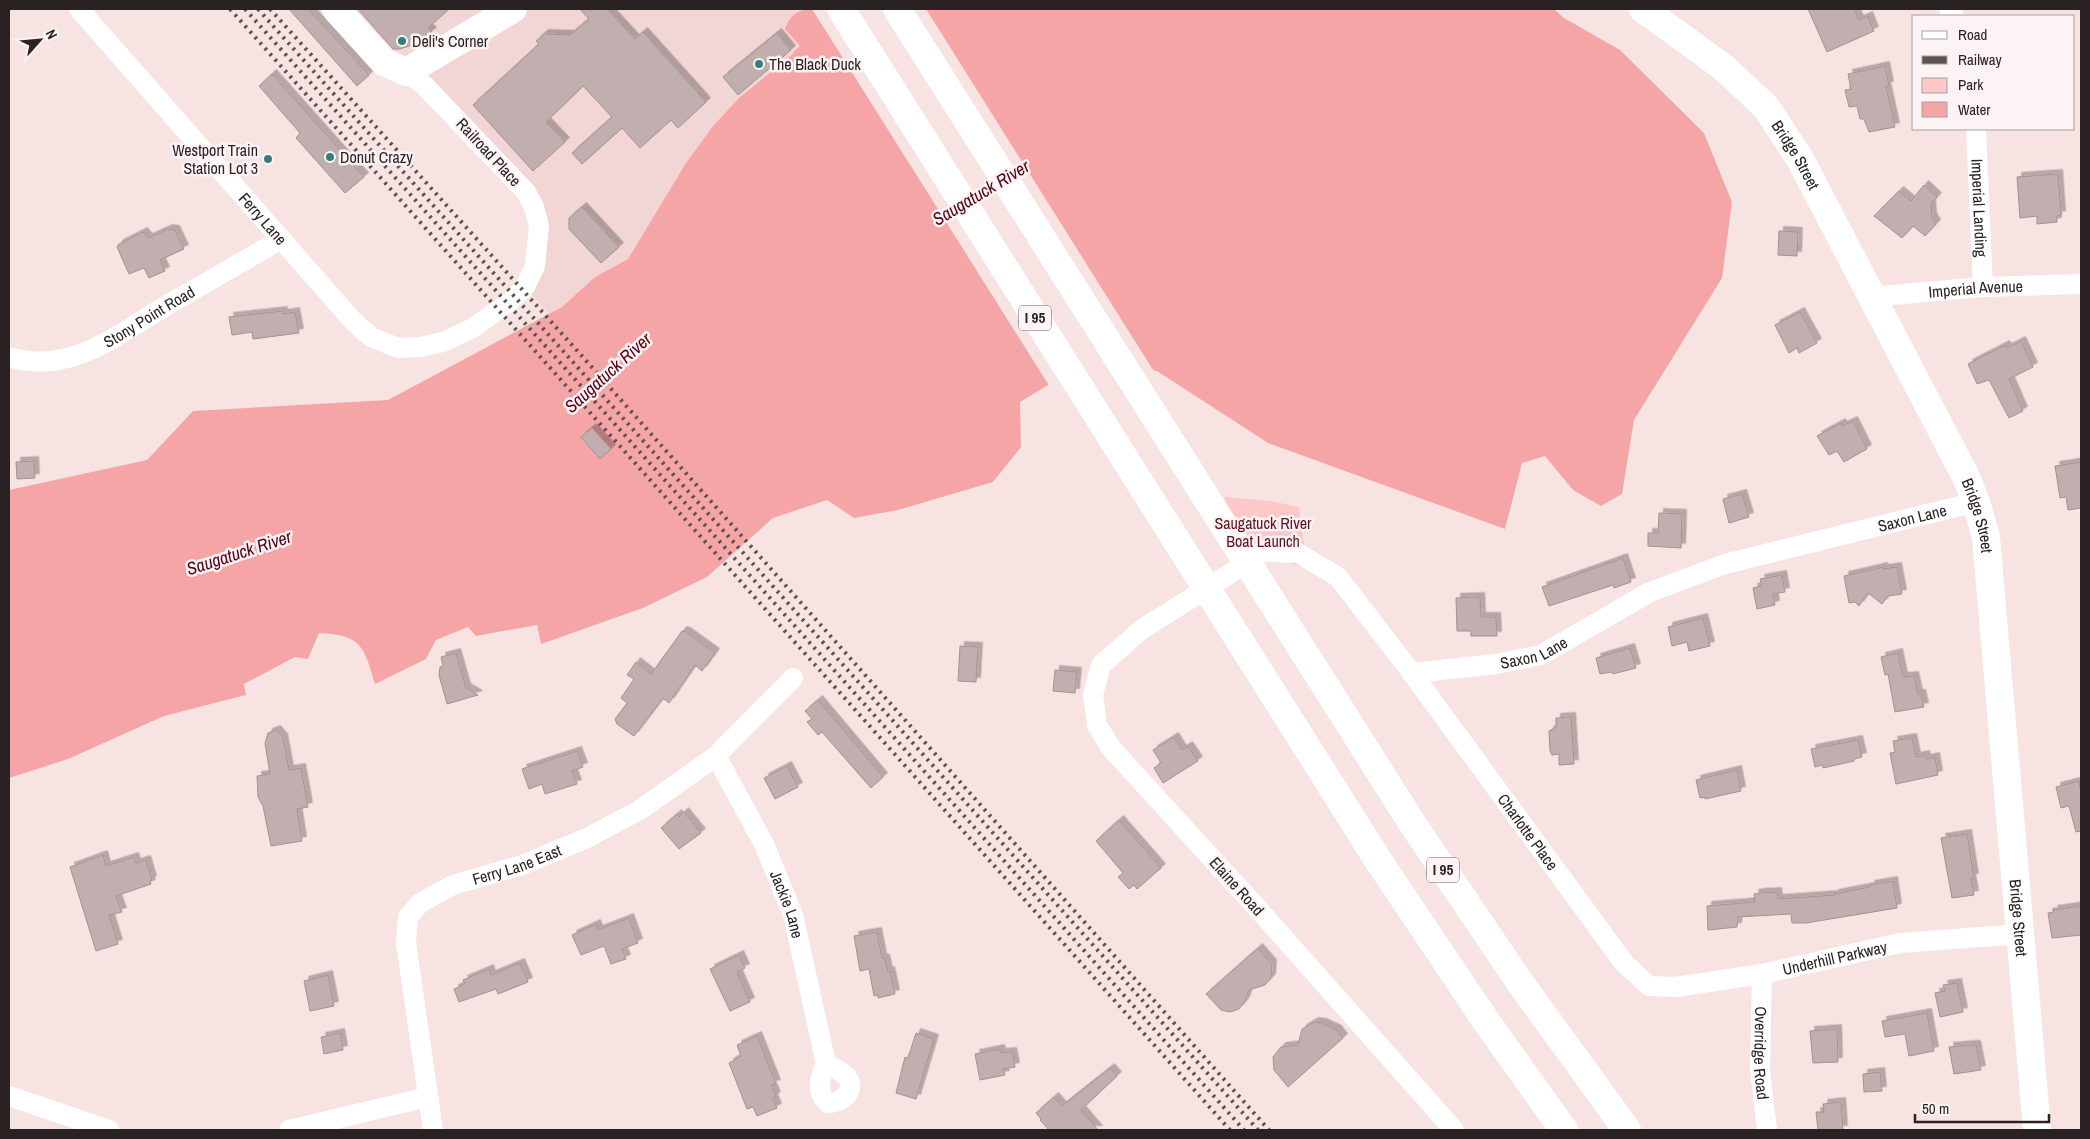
<svg xmlns="http://www.w3.org/2000/svg" width="2090" height="1139" viewBox="0 0 2090 1139" font-family="'Archivo Narrow',sans-serif">
	<style>
		.built { fill: #f2d5d5 }
		.green { fill: #fec8c8 }
		.water { fill: #f5a5a6 }
		.pier { fill: #f8e3e3 }
		.building { fill: #c1aeae; stroke: #a49191; filter: url(#shadow) }
		.lines { fill: none; stroke-linecap: round; stroke-linejoin: round }
		.street { stroke: #fff; stroke-width: 20 }
		.secondary { stroke: #fff; stroke-width: 28 }
		.highway { stroke: #fff; stroke-width: 28 }
		.rail { stroke: #5d5252; stroke-width: 4; stroke-dasharray: 2.5 5; stroke-linecap: butt }
		.poi-dot { fill: #347d80; stroke: #fcf4f4; stroke-width: 2 }
		.labels { text-anchor: middle; stroke-width: 5; stroke-linejoin: round; paint-order: stroke }
		.shield { fill: #fcf4f4; stroke: #696161; stroke-width: 1 }
		.shield-label { font-size: 15px; font-weight: bold; fill: #2a2222 }
		.poi-label { font-size: 16px; fill: #2a2222; stroke: #fcf4f4; text-anchor: start }
		.street-label { font-size: 16px; fill: #2a2222; stroke: #fcf4f4 }
		.park-label { font-size: 16px; fill: #660f1d; stroke: #fcf4f4 }
		.water-label { font-size: 18px; font-style: italic; fill: #5b0014; stroke: #fcf4f4 }
	</style>
	<defs>
		<filter id="shadow"><feDropShadow dx="4.5" dy="-4.5" stdDeviation="0" flood-color="#0004"/></filter>
	</defs>
	<rect width="100%" height="100%" fill="#f8e3e3"/>
	<path class="built" d="M336,9h472l-11,2 -8,8 4,18 8,8 -8,7 1,1 -55,45 -26,28 -27,37 -58,96 -33,18 -33,30 -13,7 -24,-27 9,-80z"/>
	<path class="green" d="M1225,497l45,4 29,6 8,61 -21,-6 -38,2 -22,-49z"/>
	<path class="water" d="M808,9h746l10,9 56,32 84,83 28,69 -10,76 -88,142 -12,74 -21,12 -28,-16 -28,-34 -23,7 -17,66 -237,-86 -111,-72 -66,-12 -71,43 1,45 -28,35 -95,28 -44,8 -27,-18 -54,18 -66,59 -64,31 -102,36 -4,-19 -61,11 -8,-9 -32,13 -10,19 -51,25c-11,-38 -14,-49 -56,-51l-11,26 -13,-2 -51,27 2,11 -82,21 -96,43 -59,19v-288l138,-30 46,-49 195,-11 174,-93 33,-30 33,-18 58,-96 27,-37 26,-28 55,-45 -1,-1 7,-6 -15,-17c5,-13 10,-18 23,-20z"/>
	<path class="pier" d="M812,9h114l229,364 -63,-12 -42,26z"/>
	<g class="building">
		<path d="M289,9h19l61,66 -12,11z"/>
		<path d="M358,9h91l-21,19 4,4 -20,13 -12,4h-7z"/>
		<path d="M580,9h27l28,30 8,-7 63,70 -28,26 -7,-8 -31,28 -18,-20 -40,36 -10,-11 40,-36 -29,-31 -37,36 19,20 -32,29 -60,-66 66,-61 -3,-3 8,-7 26,1 19,-16z"/>
		<path d="M1808,9h46l5,11 9,-4 6,15 -47,21z"/>
		<path d="M777,33l14,17 -53,45 -15,-18z"/>
		<path d="M1885,66l4,20h-3l9,41 -26,5 -5,-13h-4l-3,-13 -8,1 -4,-17 6,-1 -3,-15z"/>
		<path d="M272,74l92,103 -19,16 -49,-55 4,-5 -41,-47z"/>
		<path d="M2058,174l3,41 -4,1v6l-20,2v-8l-17,2 -3,-41z"/>
		<path d="M1924,185l13,12 -6,7 1,13 4,7 -11,12 -12,-10 -11,12 -28,-22 25,-25 12,10z"/>
		<path d="M582,207l37,40 -18,16 -32,-34v-11z"/>
		<path d="M168,229l7,1 9,19 -24,11 5,11 -16,7 -5,-10 -15,6 -12,-27 2,-3 24,-12 5,6z"/>
		<path d="M1779,231l19,1 -1,24 -19,-1z"/>
		<path d="M283,311v3l12,-2 4,21 -46,6 -1,-7 -20,3 -3,-18z"/>
		<path d="M1800,312l17,31 -18,10 -2,-5 -8,5 -14,-28z"/>
		<path d="M2021,341l12,26 -24,12 14,32 -14,7 -20,-38 -12,4 -9,-20 37,-19 2,3z"/>
		<path d="M1853,421l14,28 -23,13 -7,-11 -8,4 -12,-19 24,-13 1,3z"/>
		<path d="M592,428l19,21 -11,10 -19,-22z"/>
		<path d="M34,461l1,17 -18,1 -1,-17z"/>
		<path d="M2081,462v46l-13,2 -2,-13 -6,1 -5,-32z"/>
		<path d="M1742,494l7,23 -20,6 -6,-24z"/>
		<path d="M1659,513l23,1 -1,34 -33,-2v-13h10z"/>
		<path d="M1623,558l8,24 -17,6 -1,-3 -64,21 -7,-19z"/>
		<path d="M1883,567v2l14,-2 5,27 -14,2 -6,8 -14,-11 -9,13 -4,-4 -6,1 -5,-27z"/>
		<path d="M1782,575l3,17 -12,2 2,11 -18,4 -4,-21 9,-2 -2,-7z"/>
		<path d="M1480,597l1,20h15l1,19h-26v-5h-14l-1,-33z"/>
		<path d="M1703,618l7,28 -21,5 -2,-9 -15,4 -4,-19z"/>
		<path d="M682,631l4,1 29,21 -13,18 -7,-6 -26,38 -6,-5 -29,38 -17,-12 -2,-5 12,-16 -6,-5 13,-19 -7,-4 9,-13 15,12z"/>
		<path d="M960,646l18,1 -2,35 -18,-1z"/>
		<path d="M1630,648l6,20 -23,6 -1,-2 -12,2 -4,-16z"/>
		<path d="M456,653l10,35 12,7 -31,9 -8,-29 1,-8 3,-1 -2,-9z"/>
		<path d="M1898,653l5,24 11,-1 4,18h3l3,13 -29,5 -7,-38 -3,1 -4,-18z"/>
		<path d="M1055,670l22,2 -2,21 -22,-2z"/>
		<path d="M818,700l65,77 -12,11 -49,-56 -4,3 -11,-13 5,-3 -7,-8z"/>
		<path d="M1571,717l3,47 -15,1v-11l-7,1 -2,-4 -1,-20 7,-4v-9z"/>
		<path d="M276,730l7,8 6,32 12,-2 7,39 -11,2 5,32 -31,5 -8,-40 -5,-9 -1,-21 13,-2 -5,-31 3,-10z"/>
		<path d="M1174,737l8,13 6,-4 10,15 -35,22 -9,-15 7,-5 -8,-13z"/>
		<path d="M1912,738l4,19 9,-2 1,4 9,-2 3,18 -42,9 -6,-31 5,-1 -2,-11z"/>
		<path d="M1858,740l4,17 -8,2v2l-31,7 -1,-3 -7,2 -4,-18z"/>
		<path d="M577,751l6,16 -11,4 5,13 -32,10 -3,-10 -13,5 -7,-20z"/>
		<path d="M787,766l11,21 -23,12 -11,-21z"/>
		<path d="M1737,770l4,21 -36,8v-2l-5,1 -4,-18z"/>
		<path d="M2079,781l2,12v38l-5,1 -7,-26 -8,2 -5,-21z"/>
		<path d="M684,812l17,21 -22,16 -18,-21 16,-14 2,3z"/>
		<path d="M1119,820l42,48 -24,21 -3,-4 -5,4 -11,-12 5,-4 -27,-32z"/>
		<path d="M1967,834l7,44h-3l3,17 -22,3 -11,-60z"/>
		<path d="M103,855l3,11 28,-9 2,6 10,-3 6,20 -2,1 1,3 -35,12 6,16 -13,3 9,29 -22,7 -26,-84z"/>
		<path d="M1893,881l4,27 -91,15h-14l-1,-9 -53,3 -1,10 -29,3 -1,-24 48,-4 -1,-8 6,-1 17,-1 1,7 57,-4 -1,-1 36,-7v-2z"/>
		<path d="M2081,906v29l-29,3 -4,-25 6,-1 -1,-2z"/>
		<path d="M629,918l9,25 -16,6 4,10 -15,5 -7,-18 -23,9 -9,-20 24,-11 2,6z"/>
		<path d="M877,932l5,26 3,1 3,13 2,-1 5,23 -17,4v-3l-4,1 -5,-27 -9,2 -6,-35z"/>
		<path d="M1258,948l14,16 -1,14 -6,7 -16,5 -4,11 -6,8 -9,3 -9,-2 -15,-16z"/>
		<path d="M739,955l6,13 -8,4 13,30 -20,9 -20,-42z"/>
		<path d="M520,963l8,19 -30,12 -2,-5 -37,13 -5,-13 11,-5 -2,-4 26,-11 2,6z"/>
		<path d="M328,975l6,31 -24,5 -6,-30z"/>
		<path d="M1957,983l6,29 -23,5 -5,-24 10,-2 -2,-6z"/>
		<path d="M1927,1013l7,38 -25,5 -4,-22 -20,3 -3,-16z"/>
		<path d="M1314,1022l8,1 15,7 6,8 -55,49 -14,-17 -1,-13 8,-10 17,-2 4,-16z"/>
		<path d="M1837,1029l1,33 -25,1 -3,-32z"/>
		<path d="M340,1033l3,17 -19,4 -3,-17z"/>
		<path d="M916,1033l18,6 -18,60 -20,-6 9,-36 3,1z"/>
		<path d="M757,1036l19,48 -5,1 5,11 -3,2 4,10 -20,8 -4,-9 -6,2 -18,-46 12,-7 -4,-11z"/>
		<path d="M1970,1045h6l5,25 -27,4 -5,-27z"/>
		<path d="M1000,1049l1,4 11,-1 3,15 -12,2 2,6 -25,5 -5,-26z"/>
		<path d="M1110,1068l7,8 -36,34 17,20h-49l-9,-10 1,-1 -5,-6 18,-16 8,9z"/>
		<path d="M1880,1072l2,19 -18,1 -1,-18z"/>
		<path d="M1841,1102l2,28h-25l-2,-18h8l-1,-8z"/>
	</g>
	<g class="lines">
		<g class="street">
			<path id="s1" d="M79,9l274,312 18,16 27,11 22,-1 23,-5 30,-14 37,-27 15,-14 10,-21 4,-40 -5,-19 -8,-15 -102,-107 -18,-13"/>
			<path d="M1949,9l5,7"/>
			<path id="s2" d="M1976,129l7,158"/>
			<path id="s3" d="M1870,297l113,-10 98,-3"/>
			<path id="s4" d="M9,357c62,19 110,-24 160,-53 37,-21 75,-43 112,-65"/>
			<path id="s5" d="M1412,673l84,-9 45,-9 109,-63 75,-28 251,-62"/>
			<path id="s6" d="M716,756l48,88 29,71 33,149c7,3 16,7 21,13 10,15 -6,26 -19,26 -13,-11 -8,-26 -2,-39"/>
			<path id="s7" d="M1762,974l-2,96 7,60"/>
			<path d="M9,1096l100,34"/>
			<path d="M289,1130l139,-33"/>
			<path id="s8" d="M433,1130l-27,-187 2,-26 12,-14 33,-18 69,-20 65,-27 53,-28 76,-54 77,-78"/>
			<path id="s9" d="M1454,1130l-195,-220 -148,-162 -14,-23 -4,-30 8,-30 40,-35 123,-78 34,1 40,24 74,96 212,290 25,23 27,1 86,-13 138,-31 121,-9"/>
		</g>
		<g class="secondary">
			<path d="M336,9l48,53 22,10 107,-63"/>
			<path id="s10" d="M1643,9l80,58 43,40 34,52 166,318 10,25 10,35 51,593"/>
		</g>
		<g class="highway">
			<path d="M841,9l537,851 108,161 78,109"/>
			<path d="M897,9l515,814 109,161 106,146"/>
		</g>
		<g class="rail">
			<path d="M230,9l1000,1121"/>
			<path d="M245,9l999,1121"/>
			<path d="M258,9l1000,1121"/>
			<path d="M270,9l311,346 688,775"/>
		</g>
	</g>
	<g class="poi-dot">
		<circle cx="402" cy="41" r="5"/>
		<circle cx="759" cy="64" r="5"/>
		<circle cx="330" cy="157" r="5"/>
		<circle cx="268" cy="159" r="5"/>
	</g>
	<g class="labels">
		<g class="shield">
			<rect x="1019" y="305.5" width="32" height="25" rx="4"/>
			<rect x="1427" y="857.5" width="32" height="25" rx="4"/>
		</g>
		<g class="shield-label">
			<text x="1035" y="323">I 95</text>
			<text x="1443" y="875">I 95</text>
		</g>
		<g class="poi-label">
			<text x="412" y="47">Deli's Corner</text>
			<text x="769" y="70">The Black Duck</text>
			<text x="258" y="156" text-anchor="end">Westport Train<tspan x="258" dy="18">Station Lot 3</tspan></text>
			<text x="340" y="163">Donut Crazy</text>
		</g>
		<g class="street-label">
			<text transform="translate(489 152) rotate(47)" y="6">Railroad Place</text>
			<text dy="6" stroke="none"><textPath href="#s10" startOffset="214">Bridge Street</textPath></text>
			<text dy="6" stroke="none"><textPath href="#s2" startOffset="79">Imperial Landing</textPath></text>
			<text dy="6" stroke="none"><textPath href="#s1" startOffset="279">Ferry Lane</textPath></text>
			<text dy="6" stroke="none"><textPath href="#s3" startOffset="106">Imperial Avenue</textPath></text>
			<text dy="6" stroke="none"><textPath href="#s4" startOffset="151">Stony Point Road</textPath></text>
			<text dy="6" stroke="none"><textPath href="#s10" startOffset="619">Bridge Street</textPath></text>
			<text dy="6" stroke="none"><textPath href="#s5" startOffset="529">Saxon Lane</textPath></text>
			<text dy="6" stroke="none"><textPath href="#s5" startOffset="124">Saxon Lane</textPath></text>
			<text dy="6" stroke="none"><textPath href="#s9" startOffset="1199">Charlotte Place</textPath></text>
			<text dy="6" stroke="none"><textPath href="#s8" startOffset="338">Ferry Lane East</textPath></text>
			<text transform="translate(1237 886) rotate(48)" y="6">Elaine Road</text>
			<text dy="6" stroke="none"><textPath href="#s6" startOffset="165">Jackie Lane</textPath></text>
			<text dy="6" stroke="none"><textPath href="#s10" startOffset="1024">Bridge Street</textPath></text>
			<text dy="6" stroke="none"><textPath href="#s9" startOffset="1584">Underhill Parkway</textPath></text>
			<text dy="6" stroke="none"><textPath href="#s7" startOffset="79">Overridge Road</textPath></text>
		</g>
		<g class="park-label">
			<text x="1263" y="529">Saugatuck River<tspan x="1263" dy="18">Boat Launch</tspan></text>
		</g>
		<g class="water-label">
			<text transform="translate(981 193) rotate(-31)" y="6">Saugatuck River</text>
			<text transform="translate(608 373) rotate(-42)" y="6">Saugatuck River</text>
			<text transform="translate(239 553) rotate(-18)" y="6">Saugatuck River</text>
		</g>
	</g>
	<rect width="2090" height="1139" fill="none" stroke="#2a2222" stroke-width="20"/>
	<rect x="1912" y="15" width="162" height="115" fill="#fcf4f4" stroke="#a8a0a0"/>
	<rect x="1922" y="31" width="25" height="8" fill="#ffffff" stroke="#a8a0a0"/>
	<text x="1958" y="40" font-size="15" fill="#2a2222">Road</text>
	<rect x="1922" y="56" width="25" height="8" fill="#5d5252" stroke="#a8a0a0"/>
	<text x="1958" y="65" font-size="15" fill="#2a2222">Railway</text>
	<rect x="1922" y="78" width="25" height="15" fill="#fec8c8" stroke="#a8a0a0"/>
	<text x="1958" y="90" font-size="15" fill="#2a2222">Park</text>
	<rect x="1922" y="102" width="25" height="15" fill="#f5a5a6" stroke="#a8a0a0"/>
	<text x="1958" y="115" font-size="15" fill="#2a2222">Water</text>
	<g transform="translate(40 40) rotate(63)" stroke="#fcf4f4" stroke-width="4" paint-order="stroke">
	<path d="M0-4L9 19L0 12L-9 19Z" fill="#2a2222"/>
	<text y="-8" font-size="14" font-weight="bold" text-anchor="middle" fill="#2a2222">N</text>
	</g>
	<path d="M1915 1114v8h134v-8" fill="none" stroke="#2a2222" stroke-width="2.5"/>
	<text x="1922" y="1114" font-size="15" fill="#2a2222" stroke="#fcf4f4" stroke-width="4" paint-order="stroke">50 m</text>
</svg>
